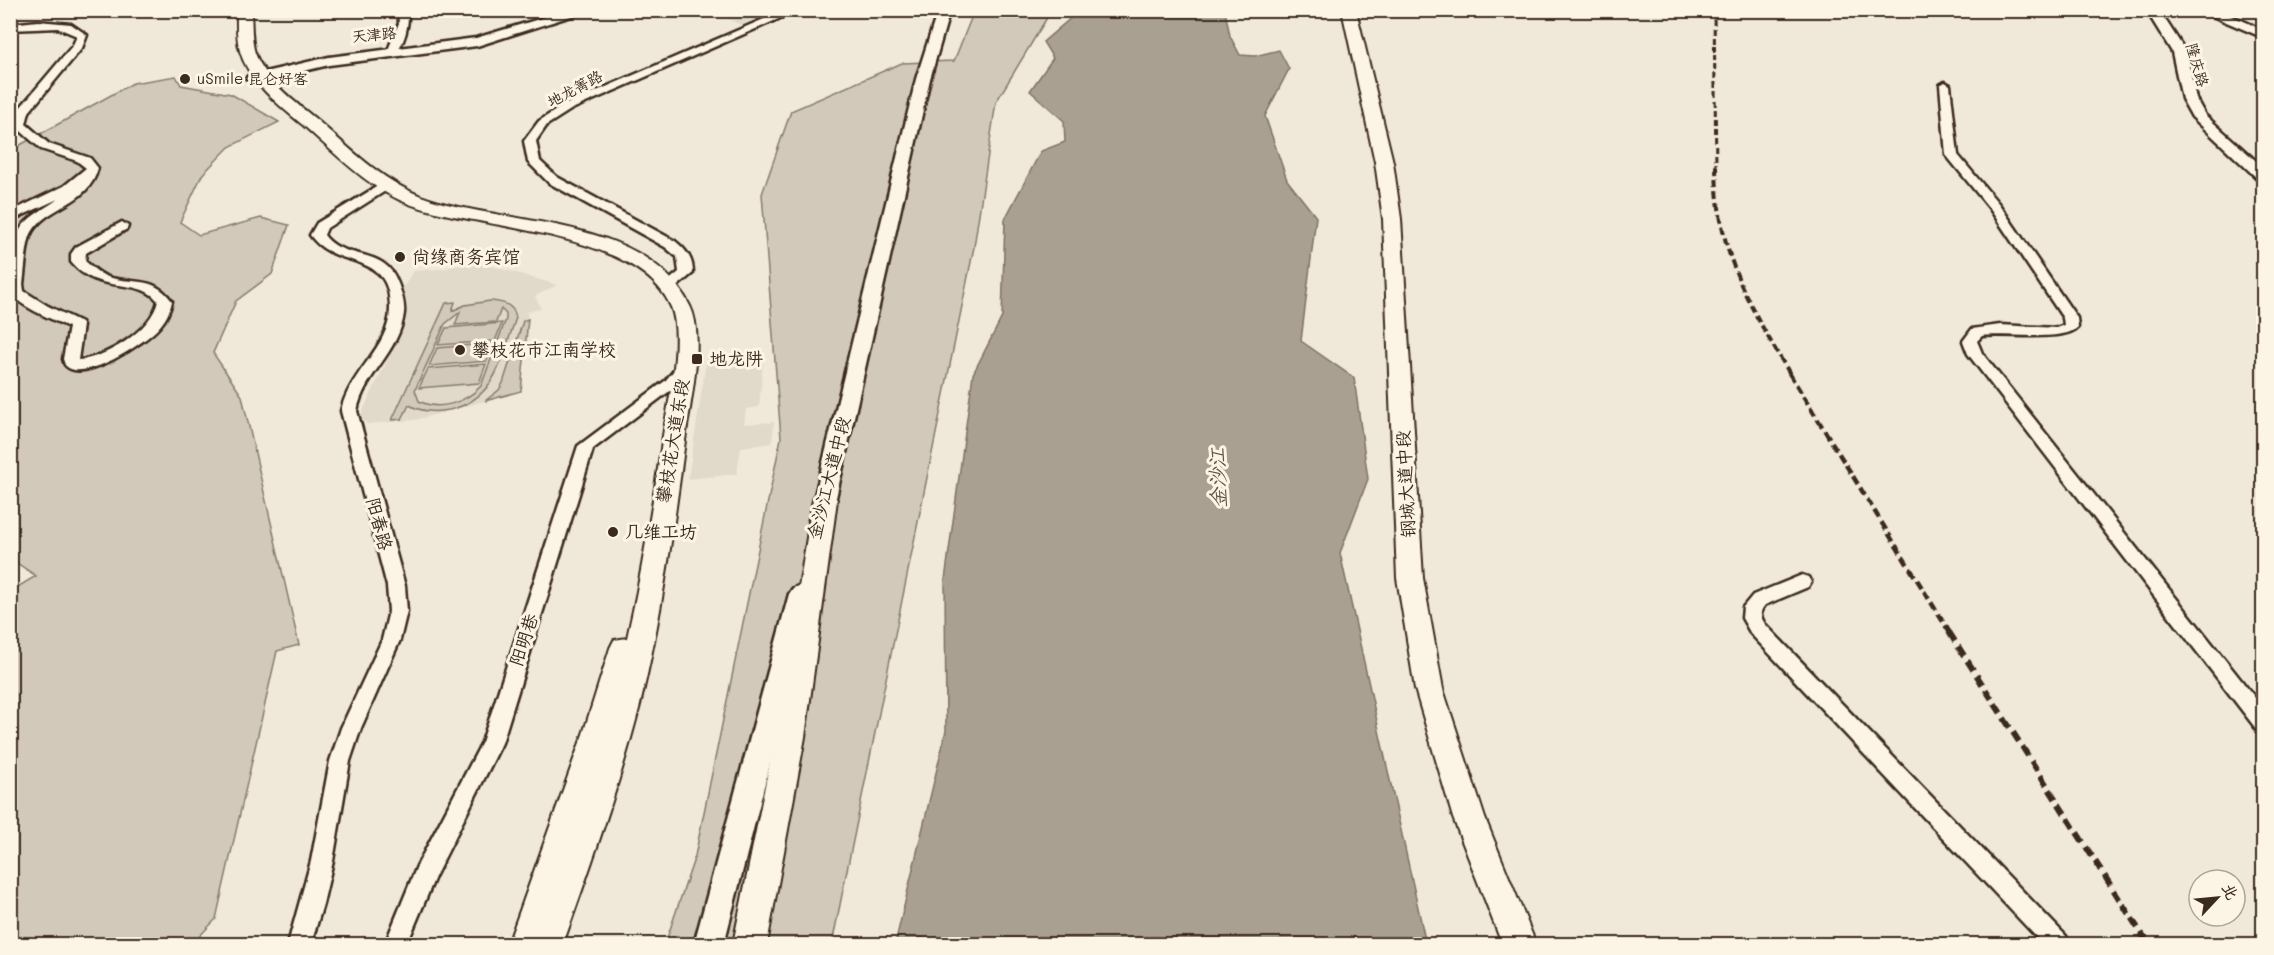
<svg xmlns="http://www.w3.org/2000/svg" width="2274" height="955" viewBox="0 0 2274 955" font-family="Mali,'LXGW WenKai TC',sans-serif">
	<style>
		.built { fill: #e1d9c9 }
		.green { fill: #d2c9ba; stroke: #867a6c; stroke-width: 1.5; fill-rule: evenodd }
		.water { fill: #aaa091; stroke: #7e7163; stroke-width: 1.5 }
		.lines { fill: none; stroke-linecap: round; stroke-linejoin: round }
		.minor-casing { stroke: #3b2a1e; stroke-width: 5 }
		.major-casing { stroke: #3b2a1e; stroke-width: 5 }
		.highway-casing { stroke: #3b2a1e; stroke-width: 4 }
		.minor { fill: #fcf5e5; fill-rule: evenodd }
		.major { fill: #fcf5e5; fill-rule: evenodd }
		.highway { fill: #fcf5e5; fill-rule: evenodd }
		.rail-far3 { stroke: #3b2a1e; stroke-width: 3; stroke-dasharray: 6 3; stroke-linecap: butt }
		.rail-far2 { stroke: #3b2a1e; stroke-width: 4; stroke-dasharray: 8 4; stroke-linecap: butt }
		.rail-far1 { stroke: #3b2a1e; stroke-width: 4.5; stroke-dasharray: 9 4.5; stroke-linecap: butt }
		.rail { stroke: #3b2a1e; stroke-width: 6; stroke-dasharray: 11 6; stroke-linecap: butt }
		.poi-dot { fill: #3b2a1e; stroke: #fcf5e5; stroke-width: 2 }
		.labels { text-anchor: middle; stroke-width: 6; stroke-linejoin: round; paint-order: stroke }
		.far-street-label { font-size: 15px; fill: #3b2a1e; stroke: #fcf5e5 }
		.far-poi-label { font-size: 15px; fill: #3b2a1e; stroke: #fcf5e5; text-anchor: start }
		.poi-label { font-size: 18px; fill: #3b2a1e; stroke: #fcf5e5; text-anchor: start }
		.street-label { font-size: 18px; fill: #3b2a1e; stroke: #fcf5e5 }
		.water-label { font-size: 20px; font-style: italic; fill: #625346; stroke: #fcf5e5 }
	</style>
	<rect width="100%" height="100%" fill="#f0e9d9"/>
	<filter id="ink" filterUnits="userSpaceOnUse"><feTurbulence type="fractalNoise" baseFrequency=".0167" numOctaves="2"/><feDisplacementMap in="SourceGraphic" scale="12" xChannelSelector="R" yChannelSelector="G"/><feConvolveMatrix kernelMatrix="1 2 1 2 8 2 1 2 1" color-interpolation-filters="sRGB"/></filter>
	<g filter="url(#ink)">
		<g class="built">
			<path d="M684,11h91l-34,14 -12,-6 -12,-2 -29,2 -4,-3z"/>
			<path d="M470,263l29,5 58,17 -22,11 6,12 -14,4 1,21 -7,58 -106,29 -48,4 -7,-7 45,-94 2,-17 -6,-15 12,-20 28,-2z"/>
			<path d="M764,351l-5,56 -13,2 -2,15 30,-2 -2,21 -31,4 -4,27 -49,5 19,-123z"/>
		</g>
		<g class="green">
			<path d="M974,11h77l-55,91 -22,145 -142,697h-167l30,-88 86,-418 -19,-244 29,-83 111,-48 52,-2z"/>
			<path d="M176,76l5,9 50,9 48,28 -50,25 -27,28 -22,47 19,13 62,-17 28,7 -17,49 -36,27 -23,52 29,43 57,249 -22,6 -61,268 -24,25h-181v-353l25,-15 -25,-17 -1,-371 6,-12 -5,-26 122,-67z"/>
			<path d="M490,301c13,1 24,3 26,17 -15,40 -19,81 -67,92 -15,3 -27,2 -40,-5l-7,14 -10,1 54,-117 9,-1 -3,9 13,-6zM501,309l5,5v5l-25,67c-15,16 -41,26 -62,15l-4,-11 30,-66 15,-12 -5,13 41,-3z"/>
			<path d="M528,319l-7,72 -36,10 14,-11 4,-7 20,-62z"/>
			<path d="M502,323l-7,18 -57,4 8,-17z"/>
			<path d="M495,343l-8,18 -58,5 8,-18z"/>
			<path d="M486,364l-7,19 -60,5 9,-19z"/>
		</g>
		<path class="water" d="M1079,11h146l5,25 10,19 15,1 24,-6 10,19 -24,47 22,64 29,37 -15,124 53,37 14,101 -28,74 86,391h-531l51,-213 -1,-151 28,-206 29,-57 3,-98 36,-68 24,-9 -1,-21 -34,-30 23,-33 -10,-16z"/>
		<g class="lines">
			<g class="minor-casing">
				<g id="minor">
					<path d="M398,10h10c1,13 -3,37 -15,43l-5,-3 11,-27z"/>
					<path d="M785,10h14l-227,99 -25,16 -11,16 4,20 17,16 118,64c11,9 18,17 18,32l-19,16h-10l-2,-3 17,-14 -2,-15 -12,-10 -116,-64 -21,-21 -4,-21 15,-20 25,-16z"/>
					<path d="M2198,10c24,0 45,10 66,21v7z"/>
					<path d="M38,21l33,3 16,11 -5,13 -53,64 -3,12 23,20 41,14 8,10c-9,37 -50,37 -66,64 -6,10 -7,39 -9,52l1,7 24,15 33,16 2,3 -5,35c28,-1 74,-31 80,-59 -19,-25 -60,-5 -87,-39v-8l5,-7 46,-25 6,4 -1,3 -41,24 -1,8c7,6 14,13 23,16 26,8 45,-2 64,24 -2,10 -6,18 -12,25 -13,16 -78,59 -95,39l-2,-6 6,-32c-15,-7 -46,-19 -57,-32 -5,-7 3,-55 7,-63 6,-14 27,-24 39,-33l-48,22v-9l54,-26 22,-18 -9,-7 -36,-12 -27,-24 5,-16 54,-64 4,-9 -19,-8 -48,2v-6z"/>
					<path d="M1945,82l5,3 8,70 41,49 78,114 1,9c-13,15 -73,6 -96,9l-5,5 5,12 282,356v23l-7,-2 -289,-376 -5,-13 9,-12 28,-4 56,3 8,-3 -1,-7 -73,-109 -44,-54 -6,-70z"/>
					<path d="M386,181l4,1 2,3 -2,3 -63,40 -3,7c20,28 62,9 75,51 3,9 6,18 5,27 -4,38 -40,61 -47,98l48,175 2,25 -7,29 -39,88 -11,33 -17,100 -10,43 -12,40h-23l23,-83 19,-100 11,-33 41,-88 7,-29 -2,-25 -46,-175c8,-39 49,-64 49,-102 1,-61 -54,-37 -80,-74l7,-12z"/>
					<path d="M685,361l7,5 -17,21 -82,62 -91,294 -67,134 -28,67h-22l32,-78 65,-124 96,-296 87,-65 15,-18z"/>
					<path d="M1802,575l6,2 3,5 -3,5 -43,18c-6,7 -5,11 0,19l301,312 3,8h-26l-292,-310 -9,-16 1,-11 10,-12z"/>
				</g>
			</g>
			<g class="major-casing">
				<g id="major">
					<path d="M569,10h21l-113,36 -148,19 -76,18 -7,-4 2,-3 81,-19 147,-19z"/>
					<path d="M938,10h12l-20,69 -99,441 -3,5 -8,3 -8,-3 -3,-5 107,-441z"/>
					<path d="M2146,10h13l27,42 10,47 9,16 59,53v14l-5,-2 -67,-63 -10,-18 -10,-47z"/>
					<path d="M801,585l8,3 4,6 -89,350h-30l95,-350 4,-6z"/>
				</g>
			</g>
			<g class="highway-casing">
				<g id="highway">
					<path d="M237,10h14c1,14 0,30 4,43 10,27 41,50 62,67 32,28 64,60 104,76 83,31 223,18 269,110 15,29 1,94 -4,127 -12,91 -24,183 -46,272 -21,81 -49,161 -77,239h-55l75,-210 27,-86 4,-8 13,-2c15,-65 25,-130 35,-196 5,-34 22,-103 9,-135 -33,-77 -192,-77 -262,-103 -41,-16 -73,-50 -105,-78 -23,-19 -56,-45 -64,-75 -4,-13 -3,-27 -3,-41z"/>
					<path d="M1342,10h14l37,152 8,57 22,359 20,111 42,129 51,126h-34l-49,-126 -38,-129 -18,-111 -14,-359 -8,-57z"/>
					<path d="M825,491l9,3 3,6 -32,237 -38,207h-34l42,-207 38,-237 3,-6z"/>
				</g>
			</g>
			<use href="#minor" class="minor"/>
			<use href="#major" class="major"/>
			<use href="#highway" class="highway"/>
			<path class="rail-far3" d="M1714,10l2,157"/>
			<path class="rail-far2" d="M1716,166c1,87 31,136 74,208"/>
			<path class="rail-far1" d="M1789,373l161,260"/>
			<path class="rail" d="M1949,632l199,312"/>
		</g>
	</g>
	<g class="poi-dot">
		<circle cx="185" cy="79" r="6"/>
		<circle cx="400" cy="257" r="6"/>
		<circle cx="460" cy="350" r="6"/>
		<rect x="691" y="353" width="12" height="12" rx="3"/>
		<circle cx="613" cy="532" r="6"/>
	</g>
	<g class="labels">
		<g class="far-street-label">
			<text transform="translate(374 35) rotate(-6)" y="5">天津路</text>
			<text transform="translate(2197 65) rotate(74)" y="5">隆庆路</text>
			<text transform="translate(575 89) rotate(-28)" y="5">地龙箐路</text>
		</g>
		<g class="far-poi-label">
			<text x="197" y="84">uSmile 昆仑好客</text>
		</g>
		<g class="poi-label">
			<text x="412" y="263">尚缘商务宾馆</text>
			<text x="472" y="356">攀枝花市江南学校</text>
			<text x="709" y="365">地龙阱</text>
			<text x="625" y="538">几维工坊</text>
		</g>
		<g class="street-label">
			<text transform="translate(673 441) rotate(-81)" y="6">攀枝花大道东段</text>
			<text transform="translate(829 478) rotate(-76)" y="6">金沙江大道中段</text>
			<text transform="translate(1406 484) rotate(-93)" y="6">钢城大道中段</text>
			<text transform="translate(379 524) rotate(75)" y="6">阳春路</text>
			<text transform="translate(524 640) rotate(-72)" y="6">阳明巷</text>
		</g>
		<g class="water-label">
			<text transform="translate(1218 478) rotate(-92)" y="7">金沙江</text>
		</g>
	</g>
	<rect width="2274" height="955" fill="none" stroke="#fcf5e5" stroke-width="36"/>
	<rect x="18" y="18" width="2238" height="919" fill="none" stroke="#3b2a1e" stroke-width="2" filter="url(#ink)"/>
	<g transform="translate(2217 898) rotate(64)"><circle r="28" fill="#fcf5e5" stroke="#afa495" stroke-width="1.5"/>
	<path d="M0-4.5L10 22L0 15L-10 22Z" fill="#3b2a1e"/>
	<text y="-9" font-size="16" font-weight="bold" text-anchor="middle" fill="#3b2a1e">北</text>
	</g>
</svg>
